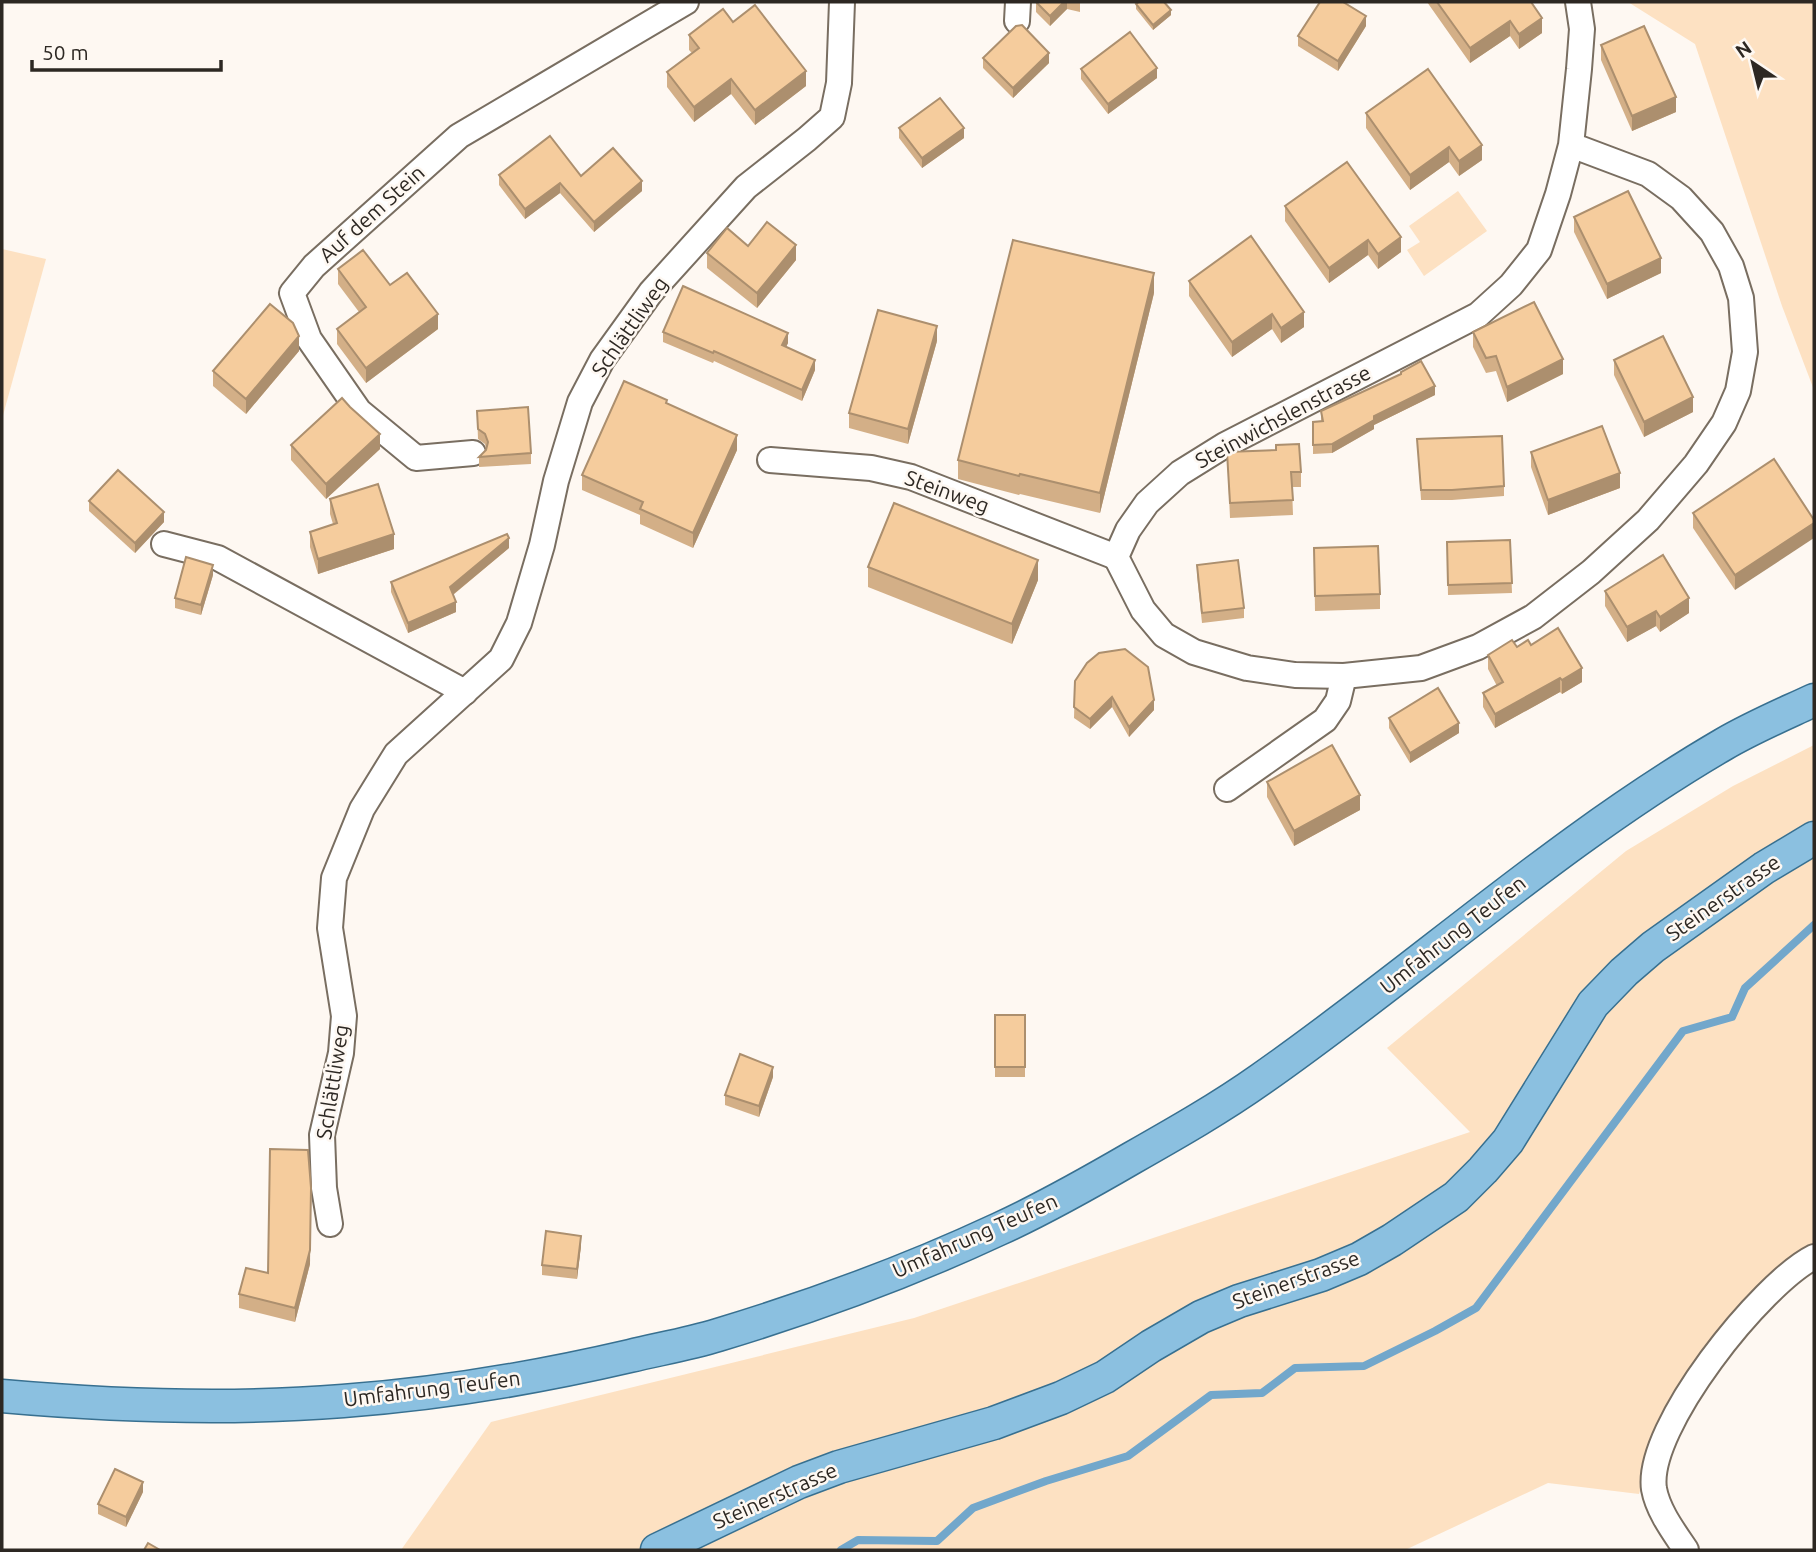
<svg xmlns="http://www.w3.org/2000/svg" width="1816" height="1552" viewBox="0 0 1816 1552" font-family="Ubuntu,sans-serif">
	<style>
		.green { fill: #fde1c2 }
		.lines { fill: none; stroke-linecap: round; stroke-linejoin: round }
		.stream { stroke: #72a7cb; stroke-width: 8 }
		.minor-casing { stroke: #796e61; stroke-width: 28 }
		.major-casing { stroke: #387090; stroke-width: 35 }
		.minor { stroke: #fff; stroke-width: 24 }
		.major { stroke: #8bc0e0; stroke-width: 32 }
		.wall { fill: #d3af87 }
		.shaded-wall { fill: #ac8f6e }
		.building { fill: #f5cc9d; stroke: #ac8f6e; stroke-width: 2 }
		.labels { text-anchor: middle; stroke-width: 5; stroke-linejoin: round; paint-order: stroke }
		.street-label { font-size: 21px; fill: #2d2823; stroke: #fef8f2 }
	</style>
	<rect width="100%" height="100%" fill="#fef8f2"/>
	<g class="green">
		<path d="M1628,2h186v388l-32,-84 -87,-262z"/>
		<path d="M1458,191l29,40 -63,45 -17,-26 13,-8 -11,-16z"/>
		<path d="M2,249l44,10 -44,160z"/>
		<path d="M1814,745v500l-159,192 -16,57 -91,-11 -143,67h-1004l90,-128 423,-104 556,-186 -83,-84 239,-197 107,-65z"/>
	</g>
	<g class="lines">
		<path class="stream" d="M841,1550l17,-10 79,1 36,-33 73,-27 82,-25 83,-61 51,-2 33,-25 69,-2 71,-35 41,-23 207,-277 49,-14 13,-29 69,-63"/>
		<g class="minor-casing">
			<g id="minor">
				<path d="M1017,21l1,-19"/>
				<path d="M1571,145l77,29 33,24 31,34 19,34 10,32 4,54 -7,39 -14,32 -28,41 -48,56 -57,52 -58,45 -55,30 -57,21 -77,8 -49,-1 -48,-7 -53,-16 -30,-17 -21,-25 -27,-53 12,-27 19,-27 33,-30 45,-28 253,-130 33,-30 28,-35 19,-56 13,-49 8,-76 3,-40 -4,-27"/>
				<path d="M473,453l-57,5 -57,-47 -50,-72 -17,-46 22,-27 145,-130 227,-134"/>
				<path d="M770,460l101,8 40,9 205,80"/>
				<path d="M164,544l54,14 247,134"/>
				<path d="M1227,789l98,-69 13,-19 6,-25"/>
				<path d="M330,1224l-6,-36 -2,-53 19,-82 3,-37 -14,-88 4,-50 28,-69 34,-55 105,-95 18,-36 23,-78 14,-64 24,-79 22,-42 49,-68 95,-105 61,-48 25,-22 7,-34 3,-81"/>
				<path d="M1686,1550c-12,-18 -28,-39 -32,-61 -9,-61 108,-206 160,-232"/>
			</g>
		</g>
		<g class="major-casing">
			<g id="major">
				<path d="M2,1396c113,10 227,14 341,5 97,-7 192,-23 287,-45 29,-7 59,-12 88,-21 96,-29 191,-64 281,-106 46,-21 90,-46 133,-71 44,-25 88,-50 129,-79 156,-109 298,-239 463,-335 29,-17 60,-30 90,-44"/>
				<path d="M657,1550l142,-68 40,-15 155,-44 67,-25 44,-21 46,-31 50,-29 38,-16 82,-26 38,-16 33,-19 64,-43 27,-27 25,-29 85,-137 31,-32 29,-25 111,-79 50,-30"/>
			</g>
		</g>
		<use href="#minor" class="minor"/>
		<use href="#major" class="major"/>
	</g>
	<g class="wall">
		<path d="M1036,2h44v10l-13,-3 -17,17 -14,-14z"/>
		<path d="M1427,2h104l11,31 -23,16 -9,-13 -40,27z"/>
		<path d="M1136,4l35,11 -18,15 -17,-21z"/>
		<path d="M733,22l73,64 -51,39 -24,-31 -37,28 -27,-35v-15l25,-19 -3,-3v-15z"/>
		<path d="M1366,26l-28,45 -40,-25v-10z"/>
		<path d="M1601,45l75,67 -44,19 -31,-71z"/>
		<path d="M983,58l66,5 -36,35 -30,-30z"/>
		<path d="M1081,69l76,9 -49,36 -27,-35z"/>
		<path d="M1366,113l116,47 -23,16 -10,-14 -39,28 -44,-62z"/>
		<path d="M899,128l65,10 -42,30 -23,-30z"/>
		<path d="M499,175l82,1 61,15 -48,41 -34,-39 -35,26 -26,-34z"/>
		<path d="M1285,206l116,46 -23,17 -10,-14 -39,28 -44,-62z"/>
		<path d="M1574,217l87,56 -54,26 -33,-67z"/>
		<path d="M748,246l48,14 -39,48 -50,-40v-15z"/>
		<path d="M338,269l52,16 48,44 -72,54 -29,-39v-15l22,-17 -21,-28z"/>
		<path d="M1189,281l115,46 -23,16 -9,-14 -40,28 -43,-61z"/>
		<path d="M1154,293l-54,220 -80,-19 -1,1 -61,-16v-19z"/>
		<path d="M663,332l125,11 -2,4 29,23 -13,31 -88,-40 -1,2 -50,-21z"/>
		<path d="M1473,332l90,42 -56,28 -11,-31 -10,2 -13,-26z"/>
		<path d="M937,341l-29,103 -59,-16v-15z"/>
		<path d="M299,351l-53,63 -33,-28v-15z"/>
		<path d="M1614,360l79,52 -49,25 -30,-62z"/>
		<path d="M1401,372l34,23 -61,30v4l-42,24 -19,1v-32l8,-1v-10l80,-37z"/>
		<path d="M667,404l70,46 -44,98 -53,-24v-9l-58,-25v-15z"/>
		<path d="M477,411l54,42v11l-52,3v-10l7,-8 -1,-5 -7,-5z"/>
		<path d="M1417,439l87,47v10l-52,4h-31z"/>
		<path d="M291,445l89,4 -54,50 -35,-39z"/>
		<path d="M1227,452l74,20v15h-9l1,28 -63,3z"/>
		<path d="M1531,452l89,36 -72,27 -17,-48z"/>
		<path d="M1774,459l-39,131 -42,-62v-15z"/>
		<path d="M330,499l64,50 -76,25 -8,-27v-15l23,-8 -3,-10z"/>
		<path d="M89,501l75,21 -29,31 -46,-42z"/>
		<path d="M1510,540l2,53 -64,2 -1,-53z"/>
		<path d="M509,548l-56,47 3,17 -48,21 -17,-41v-10z"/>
		<path d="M1314,548l66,46v15l-65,2z"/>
		<path d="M1197,565l47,43v10l-42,5 -5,-48z"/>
		<path d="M868,567l170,13 -26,64 -144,-57z"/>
		<path d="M213,575l-12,40 -26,-7v-10z"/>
		<path d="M1605,591l84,22 -29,19 -4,-6 -29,16 -22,-36z"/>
		<path d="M1531,645l51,37 -20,12 -2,-2 -65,36 -12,-21v-14l14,-7 -9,-17v-14z"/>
		<path d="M1075,681l79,29 -25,27 -17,-30 -22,22 -16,-11z"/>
		<path d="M1389,718l70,15 -49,30 -21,-35z"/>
		<path d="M1267,782l93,28 -66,36 -27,-49z"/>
		<rect x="995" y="1015" width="30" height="62"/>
		<path d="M773,1077l-14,40 -34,-12v-10z"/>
		<path d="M581,1246l-4,33 -35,-4v-10z"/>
		<path d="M310,1264l-15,58 -56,-14v-14l29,-21z"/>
		<path d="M143,1492l-17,35 -28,-13v-10z"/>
	</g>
	<g class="shaded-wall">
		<path d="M1064,2h3v7l-17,17v-10z"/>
		<path d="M1171,10v5l-18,15v-5z"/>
		<path d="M1366,16v10l-28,45v-10z"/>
		<path d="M1542,18v15l-23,16v-15z"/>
		<path d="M1510,21v15l-40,27v-15z"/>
		<path d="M1049,53v10l-36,35v-10z"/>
		<path d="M1157,68v10l-49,36v-10z"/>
		<path d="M806,71v15l-51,39v-15z"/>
		<path d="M731,79v15l-37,28v-15z"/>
		<path d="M1676,97v15l-44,19v-15z"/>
		<path d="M964,128v10l-42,30v-10z"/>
		<path d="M1482,145v15l-23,16v-15z"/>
		<path d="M1449,147v15l-39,28v-15z"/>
		<path d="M642,181v10l-48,41v-10z"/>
		<path d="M560,183v10l-35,26v-10z"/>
		<path d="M1401,237v15l-23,17v-15z"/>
		<path d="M1368,240v15l-39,28v-15z"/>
		<path d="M796,245v15l-39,48v-15z"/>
		<path d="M1661,258v15l-54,26v-15z"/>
		<path d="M1154,273v20l-54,220v-20z"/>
		<path d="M1304,312v15l-23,16v-15z"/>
		<path d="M438,314v15l-72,54v-15z"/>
		<path d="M1272,314v15l-40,28v-15z"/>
		<path d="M937,326v15l-29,103v-15z"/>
		<path d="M788,333v10l-6,12v-10z"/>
		<path d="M299,336v15l-53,63v-15z"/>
		<path d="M1563,359v15l-56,28v-15z"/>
		<path d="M815,360v10l-13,31v-11z"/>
		<path d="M1435,386v9l-61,30v4l-42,24v-9l42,-28z"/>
		<path d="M1693,397v15l-49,25v-15z"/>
		<path d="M380,434v15l-54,50v-15z"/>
		<path d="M737,435v15l-44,98v-15z"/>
		<path d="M1620,473v15l-72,27v-15z"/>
		<path d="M164,512v10l-29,31v-10z"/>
		<path d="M1814,523v15l-79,52v-15z"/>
		<path d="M394,534v15l-76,25v-15z"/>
		<path d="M509,538v10l-59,49v-10z"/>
		<path d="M1038,560v20l-26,64v-20z"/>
		<path d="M213,565v10l-12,40v-10z"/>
		<path d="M1689,598v15l-29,19v-15z"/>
		<path d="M456,602v10l-48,21v-10z"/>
		<path d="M1656,611v15l-29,16v-15z"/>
		<path d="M1582,668v14l-20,12v-14z"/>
		<path d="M1560,678v14l-65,36v-14z"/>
		<path d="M1112,697v10l-22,22v-10z"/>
		<path d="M1154,700v10l-25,27v-10z"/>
		<path d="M1459,723v10l-49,30v-10z"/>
		<path d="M1360,795v15l-66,36v-15z"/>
		<path d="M773,1067v10l-14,40v-11z"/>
		<path d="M311,1188l-1,76 -15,58v-14z"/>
		<path d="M581,1236v10l-4,33v-10z"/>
		<path d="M143,1482v10l-17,35v-10z"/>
	</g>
	<g class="building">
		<path d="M1036,2h28l-14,14z"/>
		<path d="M1139,2h25l7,8 -18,15 -17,-21z"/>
		<path d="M1320,2h23l23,14 -28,45 -40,-25z"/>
		<path d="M1437,2h94l11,16 -23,16 -9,-13 -40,27z"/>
		<path d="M755,5l51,66 -51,39 -24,-31 -37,28 -27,-35 32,-24 -10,-13 34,-26 10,13z"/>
		<path d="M1022,25l27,28 -36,35 -30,-30 33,-32z"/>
		<path d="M1644,26l32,71 -44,19 -31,-71z"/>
		<path d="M1130,32l27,36 -49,36 -27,-35z"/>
		<path d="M1428,69l54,76 -23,16 -10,-14 -39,28 -44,-62z"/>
		<path d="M940,98l24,30 -42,30 -23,-30z"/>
		<path d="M550,136l31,40 32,-28 29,33 -48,41 -34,-39 -35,26 -26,-34z"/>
		<path d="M1347,162l54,75 -23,17 -10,-14 -39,28 -44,-62z"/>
		<path d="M1628,191l33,67 -54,26 -33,-67z"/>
		<path d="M767,222l29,23 -39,48 -50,-40 20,-25 21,18z"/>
		<path d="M1251,236l53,76 -23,16 -9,-14 -40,28 -43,-61z"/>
		<path d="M1013,240l141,33 -54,220 -80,-19 -1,2 -61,-16z"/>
		<path d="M363,250l27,35 17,-12 31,41 -72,54 -29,-39 29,-22 -28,-38z"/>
		<path d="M683,286l105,47 -6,12 33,15 -13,30 -88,-39 -1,2 -50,-21z"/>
		<path d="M1534,302l29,57 -56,28 -11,-31 -10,2 -13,-26z"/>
		<path d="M270,304l23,19 6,13 -53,63 -33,-28z"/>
		<path d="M878,310l59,16 -29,103 -59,-16z"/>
		<path d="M1663,336l30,61 -49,25 -30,-62z"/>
		<path d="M1421,361l14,25 -61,30v4l-42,24 -19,1v-23l10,-1 -2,-10 80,-37v-2z"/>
		<path d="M624,381l43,19 -1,3 71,32 -44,98 -53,-24 3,-7 -61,-27z"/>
		<path d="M342,398l8,9 30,27 -54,50 -35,-39z"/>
		<path d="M528,407l3,46 -52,4 7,-7 2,-8 -3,-8 -7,-5 -1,-18z"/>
		<path d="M1602,426l18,47 -72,27 -17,-48z"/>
		<path d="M1502,436l2,50 -52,4h-31l-4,-51z"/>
		<path d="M1299,444l2,28h-10l2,28 -63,3 -3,-51 49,-2v-5z"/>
		<path d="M1774,459l40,61v3l-79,52 -42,-62z"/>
		<path d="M118,470l46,42 -29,31 -46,-42z"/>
		<path d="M378,484l16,50 -76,25 -8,-27 27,-9 -7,-24z"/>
		<path d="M894,503l144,57 -26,64 -144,-57z"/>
		<path d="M507,534l2,4 -59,49 6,15 -48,21 -17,-41z"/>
		<path d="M1510,540l2,43 -64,2 -1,-43z"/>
		<path d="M1378,546l2,48 -65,2 -1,-48z"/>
		<path d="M1663,555l26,43 -29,19 -4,-6 -29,16 -22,-36z"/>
		<path d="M186,557l27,8 -12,40 -26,-7z"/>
		<path d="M1238,560l6,48 -42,5 -5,-48z"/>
		<path d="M1558,628l24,40 -20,12 -2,-2 -65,36 -12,-21 20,-11 -15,-27 24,-15 5,7 11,-7 3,5z"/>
		<path d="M1125,649l23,18 6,33 -25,27 -17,-30 -22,22 -16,-12 1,-26 12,-18 12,-10z"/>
		<path d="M1438,688l21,35 -49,30 -21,-35z"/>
		<path d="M1332,745l28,50 -66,36 -27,-49z"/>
		<rect x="995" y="1015" width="30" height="52"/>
		<path d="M740,1054l33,13 -14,39 -34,-11z"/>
		<path d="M270,1149l38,1 3,38 -1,62 -15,58 -56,-14 7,-26 22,5z"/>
		<path d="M546,1231l35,5 -4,33 -35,-4z"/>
		<path d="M115,1469l28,13 -17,35 -28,-13z"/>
		<path d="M148,1543l12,7h-16z"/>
	</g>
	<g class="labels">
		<g class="street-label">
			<text transform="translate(372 214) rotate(-42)" y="7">Auf dem Stein</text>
			<text transform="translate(630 327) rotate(-55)" y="7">Schlättliweg</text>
			<text transform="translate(1283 417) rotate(-28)" y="7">Steinwichslenstrasse</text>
			<text transform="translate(947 492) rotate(20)" y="7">Steinweg</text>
			<text transform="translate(1723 898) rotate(-35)" y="7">Steinerstrasse</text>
			<text transform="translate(1453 935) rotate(-38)" y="7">Umfahrung Teufen</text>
			<text transform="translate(333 1082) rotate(-81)" y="7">Schlättliweg</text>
			<text transform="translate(975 1236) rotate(-24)" y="7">Umfahrung Teufen</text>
			<text transform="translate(1296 1280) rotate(-20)" y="7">Steinerstrasse</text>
			<text transform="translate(432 1389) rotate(-7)" y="7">Umfahrung Teufen</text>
			<text transform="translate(775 1496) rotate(-24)" y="7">Steinerstrasse</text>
		</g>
	</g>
	<rect width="1816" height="1552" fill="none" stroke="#2d2823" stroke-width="7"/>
	<g transform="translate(1753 63) rotate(325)" stroke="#fef8f2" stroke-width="5" paint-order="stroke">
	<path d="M0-5L12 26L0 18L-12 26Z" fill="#2d2823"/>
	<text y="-10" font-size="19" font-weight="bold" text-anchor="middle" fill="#2d2823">N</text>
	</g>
	<path d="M32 60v10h189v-10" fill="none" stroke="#2d2823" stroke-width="3.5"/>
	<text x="42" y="60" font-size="21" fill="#2d2823" stroke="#fef8f2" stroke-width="5" paint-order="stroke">50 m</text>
</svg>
